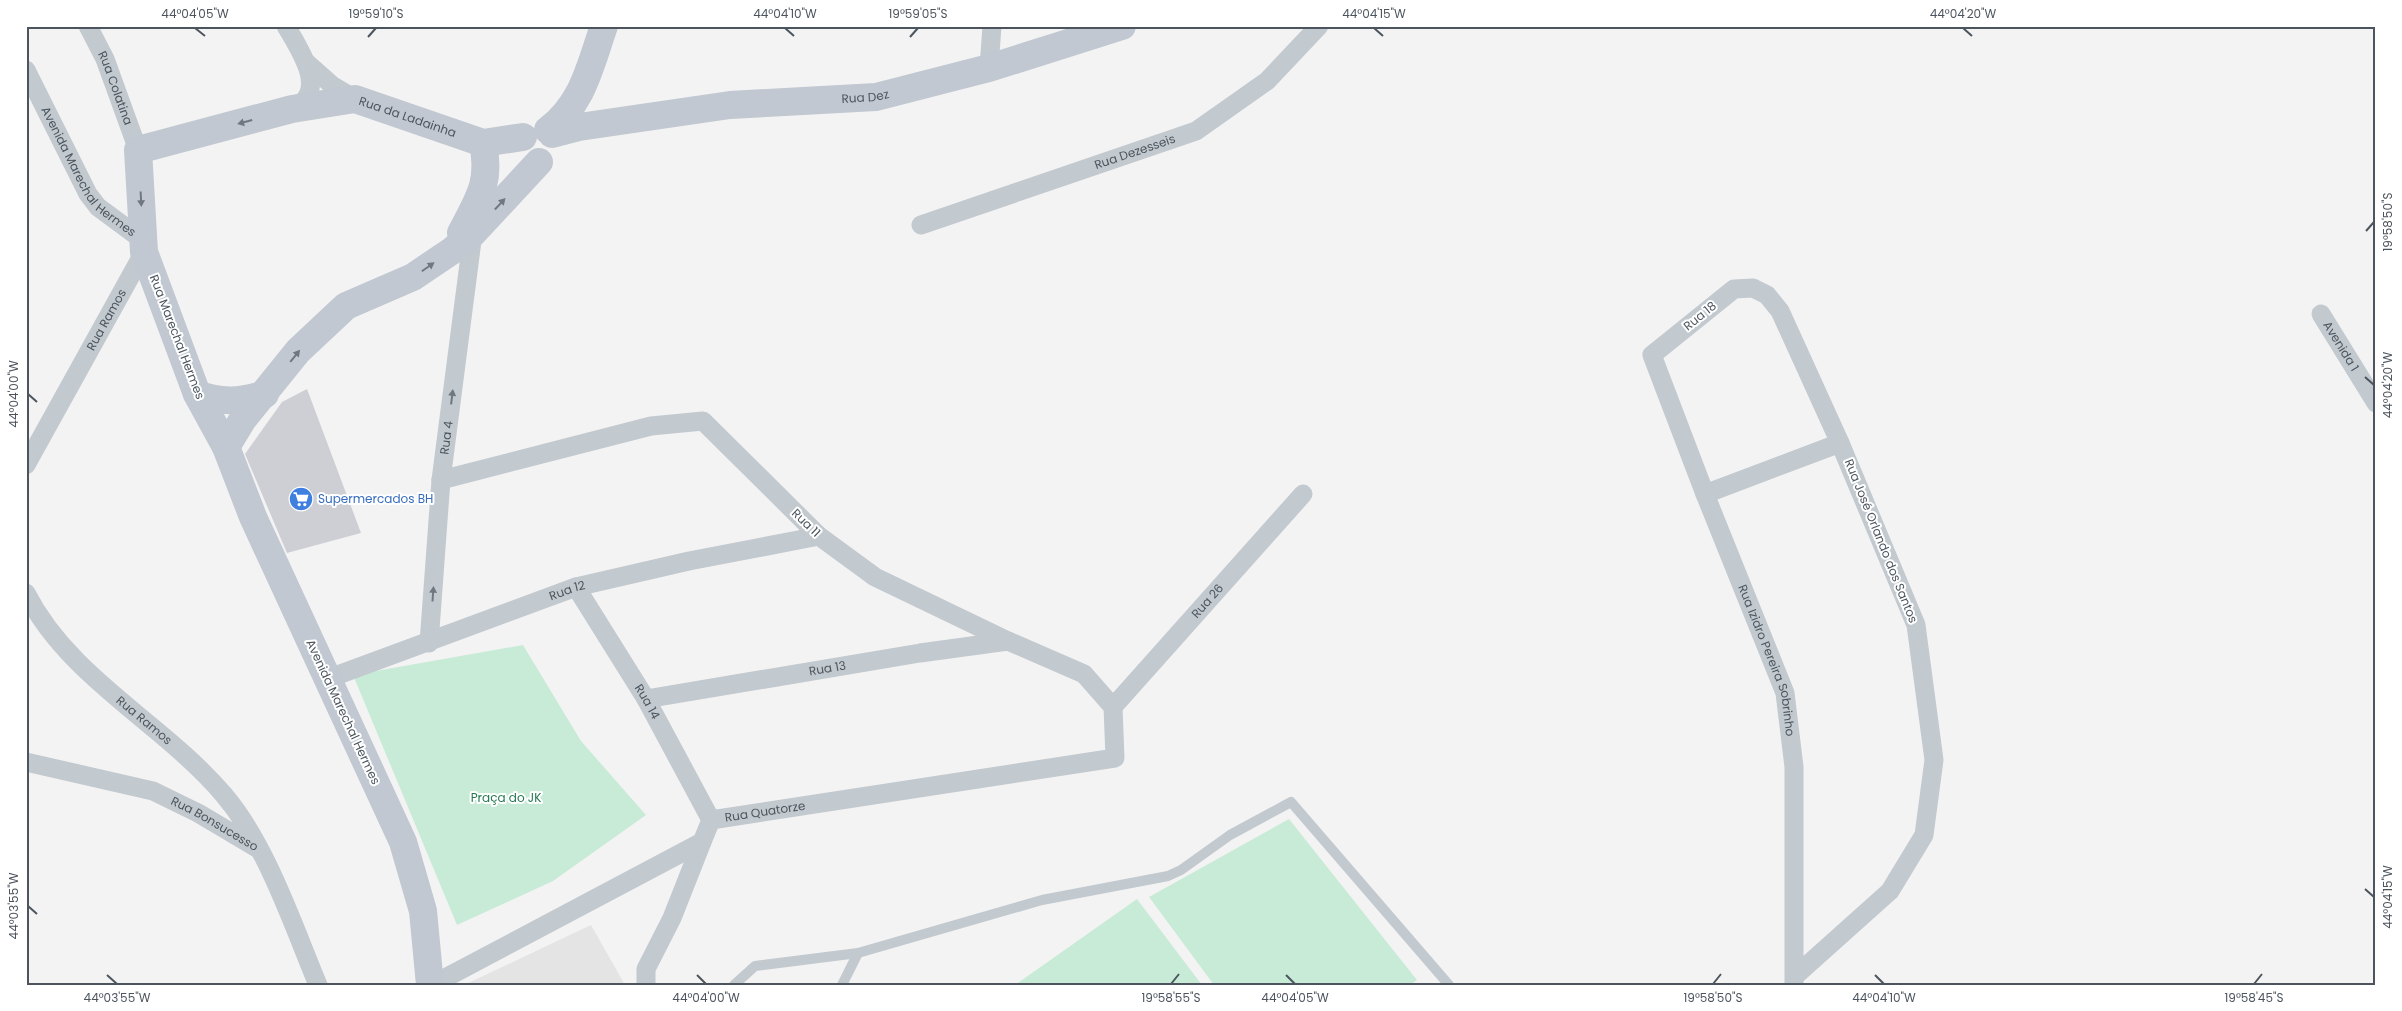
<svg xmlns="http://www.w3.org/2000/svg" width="2402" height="1011" viewBox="0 0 2402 1011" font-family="Poppins,sans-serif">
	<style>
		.education { fill: #e5e4e4 }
		.green { fill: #c8ebd7 }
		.building { fill: #cdcfd4 }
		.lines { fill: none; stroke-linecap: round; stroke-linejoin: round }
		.lane { stroke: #c2c9cf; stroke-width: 10 }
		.street { stroke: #c2c9cf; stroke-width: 19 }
		.secondary { stroke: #c1c8d1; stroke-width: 28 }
		.oneway { fill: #6f7880 }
		.ticks { fill: none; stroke: #4c555e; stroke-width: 2 }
		.labels { text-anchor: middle; stroke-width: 4; stroke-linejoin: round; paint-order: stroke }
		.street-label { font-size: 12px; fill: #4c555e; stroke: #fff }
		.shop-label { font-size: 12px; fill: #366cbe; stroke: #fff; text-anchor: start }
		.park-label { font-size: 12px; fill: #247852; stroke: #fff }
		.neatline { fill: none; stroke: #4c555e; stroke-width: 2 }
		.ticks-label { font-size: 12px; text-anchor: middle; fill: #4c555e }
	</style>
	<rect width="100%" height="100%" fill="#f4f3f3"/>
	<path class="education" d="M591,925l34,60h-161z"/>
	<g class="green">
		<path d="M523,645l58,96 65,74 -93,66 -96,44 -104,-250z"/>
		<path d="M1289,819l128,161 -7,5h-196l-65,-88z"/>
		<path d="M1137,899l65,86h-187z"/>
	</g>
	<path class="building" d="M307,389l54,144 -74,20 -42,-99 37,-52z"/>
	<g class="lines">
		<g class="lane">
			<path d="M734,985l21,-19 103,-13 184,-53 126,-24 13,-6 49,-35 61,-33 158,183"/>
			<path d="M842,985l16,-32"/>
		</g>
		<g class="street">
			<path id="s1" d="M88,26l17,33 33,91"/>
			<path d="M286,26c13,23 44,66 7,82"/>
			<path d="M307,63l26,23 22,13"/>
			<path d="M989,68l3,-42"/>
			<path id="s2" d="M26,70l62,124 10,13 46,34"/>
			<path id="s3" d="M921,225l275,-94 71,-50 52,-55"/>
			<path id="s4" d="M2321,314l55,89"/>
			<path id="s5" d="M26,465l118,-213"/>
			<path d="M1705,494l135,-51"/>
			<path id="s6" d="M576,587l70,112 65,121"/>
			<path id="s7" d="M26,593c44,86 137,130 198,202 42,49 69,130 94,190"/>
			<path id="s8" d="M429,643l12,-163 32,-247"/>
			<path id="s9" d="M327,679l249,-92 113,-26 130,-25"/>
			<path id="s10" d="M646,699l274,-46 88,-12"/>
			<path id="s11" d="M1113,707l190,-213"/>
			<path id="s12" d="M26,762l127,29 45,22 59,35"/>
			<path id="s13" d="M1794,977l96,-86 34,-56 10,-75 -18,-135 -76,-182 -60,-132 -13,-16 -14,-7 -19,1 -82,66 53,139 80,199 9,74v218"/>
			<path id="s14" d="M432,985l270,-143 9,-22 404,-62 -2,-51 -29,-33 -76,-33 -133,-64 -56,-41 -116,-115 -52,5 -210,54"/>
			<path d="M646,985v-16l26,-51 30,-76"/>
		</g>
		<g class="secondary">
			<path d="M548,130c35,-26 42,-64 56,-104"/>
			<path id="s15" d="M552,134l27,-7 151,-22 146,-8 113,-29 133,-42"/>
			<path d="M461,233c18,-35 30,-50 22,-90"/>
			<path d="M197,394c23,9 44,8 68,0"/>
			<path d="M226,447l17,-28 55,-68 48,-45 67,-29 40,-27 20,-17 66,-71"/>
			<path id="s16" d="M430,985l-7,-74 -20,-69 -150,-325 -27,-70 -29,-53 -53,-142 -6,-102 154,-41 63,-10 128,44 40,-6"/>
		</g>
	</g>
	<defs><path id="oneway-solid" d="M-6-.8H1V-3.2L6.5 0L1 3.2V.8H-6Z" transform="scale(1.25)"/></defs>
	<g class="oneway">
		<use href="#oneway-solid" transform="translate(245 122) rotate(165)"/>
		<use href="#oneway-solid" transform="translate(141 199) rotate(87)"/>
		<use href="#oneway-solid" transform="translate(500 204) rotate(-47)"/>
		<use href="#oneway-solid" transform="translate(428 267) rotate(-35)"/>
		<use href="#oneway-solid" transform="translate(295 356) rotate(-51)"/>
		<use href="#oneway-solid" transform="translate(452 397) rotate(-83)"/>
		<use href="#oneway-solid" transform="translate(433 594) rotate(-86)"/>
	</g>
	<path class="ticks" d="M195,28l10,8M785,28l9,8M1374,28l9,8M1963,28l9,8M368,37l8,-9M910,37l8,-9M2366,231l8,-9M2365,377l9,8M28,394l9,8M2365,889l9,8M28,906l9,8M107,975l10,9M697,975l9,9M1286,975l9,9M1875,975l9,9M1171,984l8,-10M1713,984l8,-10M2254,984l8,-10"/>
	<defs>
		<g id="supermarket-disc" transform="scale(1.25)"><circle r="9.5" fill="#3f7fe0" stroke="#fff"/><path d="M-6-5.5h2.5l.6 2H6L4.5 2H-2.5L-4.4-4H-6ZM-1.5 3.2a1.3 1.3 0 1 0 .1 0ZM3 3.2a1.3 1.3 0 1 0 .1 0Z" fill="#fff"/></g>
	</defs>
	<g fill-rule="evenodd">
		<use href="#supermarket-disc" x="301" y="499"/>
	</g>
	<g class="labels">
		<g class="street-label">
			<text dy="4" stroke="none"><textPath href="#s1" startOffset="68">Rua Colatina</textPath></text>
			<text dy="4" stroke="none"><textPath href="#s15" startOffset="316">Rua Dez</textPath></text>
			<text dy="4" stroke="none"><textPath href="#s16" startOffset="1172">Rua da Ladainha</textPath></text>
			<text dy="4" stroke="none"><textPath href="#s3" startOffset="226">Rua Dezesseis</textPath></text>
			<text dy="4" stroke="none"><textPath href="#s2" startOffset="121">Avenida Marechal Hermes</textPath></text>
			<text transform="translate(1700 316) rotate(-39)" y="4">Rua 18</text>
			<text dy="4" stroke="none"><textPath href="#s5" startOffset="166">Rua Ramos</textPath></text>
			<text transform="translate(177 337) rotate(69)" y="4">Rua Marechal Hermes</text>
			<text dy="4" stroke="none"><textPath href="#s4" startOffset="38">Avenida 1</textPath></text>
			<text dy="4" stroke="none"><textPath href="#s8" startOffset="206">Rua 4</textPath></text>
			<text transform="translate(806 523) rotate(44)" y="4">Rua 11</text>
			<text transform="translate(1881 541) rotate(68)" y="4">Rua José Orlando dos Santos</text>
			<text dy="4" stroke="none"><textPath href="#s9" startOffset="256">Rua 12</textPath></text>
			<text dy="4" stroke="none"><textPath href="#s11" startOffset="142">Rua 26</textPath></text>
			<text dy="4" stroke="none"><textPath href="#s13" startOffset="1236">Rua Izidro Pereira Sobrinho</textPath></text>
			<text dy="4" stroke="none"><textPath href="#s10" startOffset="184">Rua 13</textPath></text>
			<text dy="4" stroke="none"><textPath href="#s6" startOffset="135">Rua 14</textPath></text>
			<text transform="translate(343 712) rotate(65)" y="4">Avenida Marechal Hermes</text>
			<text dy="4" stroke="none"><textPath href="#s7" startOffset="175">Rua Ramos</textPath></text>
			<text dy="4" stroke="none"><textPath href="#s14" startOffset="384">Rua Quatorze</textPath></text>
			<text dy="4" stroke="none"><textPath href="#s12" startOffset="200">Rua Bonsucesso</textPath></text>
		</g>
		<g class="shop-label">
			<text x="318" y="503">Supermercados BH</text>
		</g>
		<g class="park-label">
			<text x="506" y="802">Praça do JK</text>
		</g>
	</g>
	<rect width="2402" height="1011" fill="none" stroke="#ffffff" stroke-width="55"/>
	<rect x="28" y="28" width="2346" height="956" class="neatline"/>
	<g class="ticks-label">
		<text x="195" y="18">44°04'05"W</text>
		<text x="376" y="18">19°59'10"S</text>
		<text x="785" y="18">44°04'10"W</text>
		<text x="918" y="18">19°59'05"S</text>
		<text x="1374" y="18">44°04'15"W</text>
		<text x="1963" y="18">44°04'20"W</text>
		<text transform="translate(2388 222) rotate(-90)" y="4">19°58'50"S</text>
		<text transform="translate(2388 385) rotate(-90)" y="4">44°04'20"W</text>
		<text transform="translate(14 394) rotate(-90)" y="4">44°04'00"W</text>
		<text transform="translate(2388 897) rotate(-90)" y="4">44°04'15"W</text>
		<text transform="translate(14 906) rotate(-90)" y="4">44°03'55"W</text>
		<text x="117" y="1002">44°03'55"W</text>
		<text x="706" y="1002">44°04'00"W</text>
		<text x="1171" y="1002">19°58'55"S</text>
		<text x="1295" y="1002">44°04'05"W</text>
		<text x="1713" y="1002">19°58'50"S</text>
		<text x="1884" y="1002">44°04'10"W</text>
		<text x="2254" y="1002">19°58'45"S</text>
	</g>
</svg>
